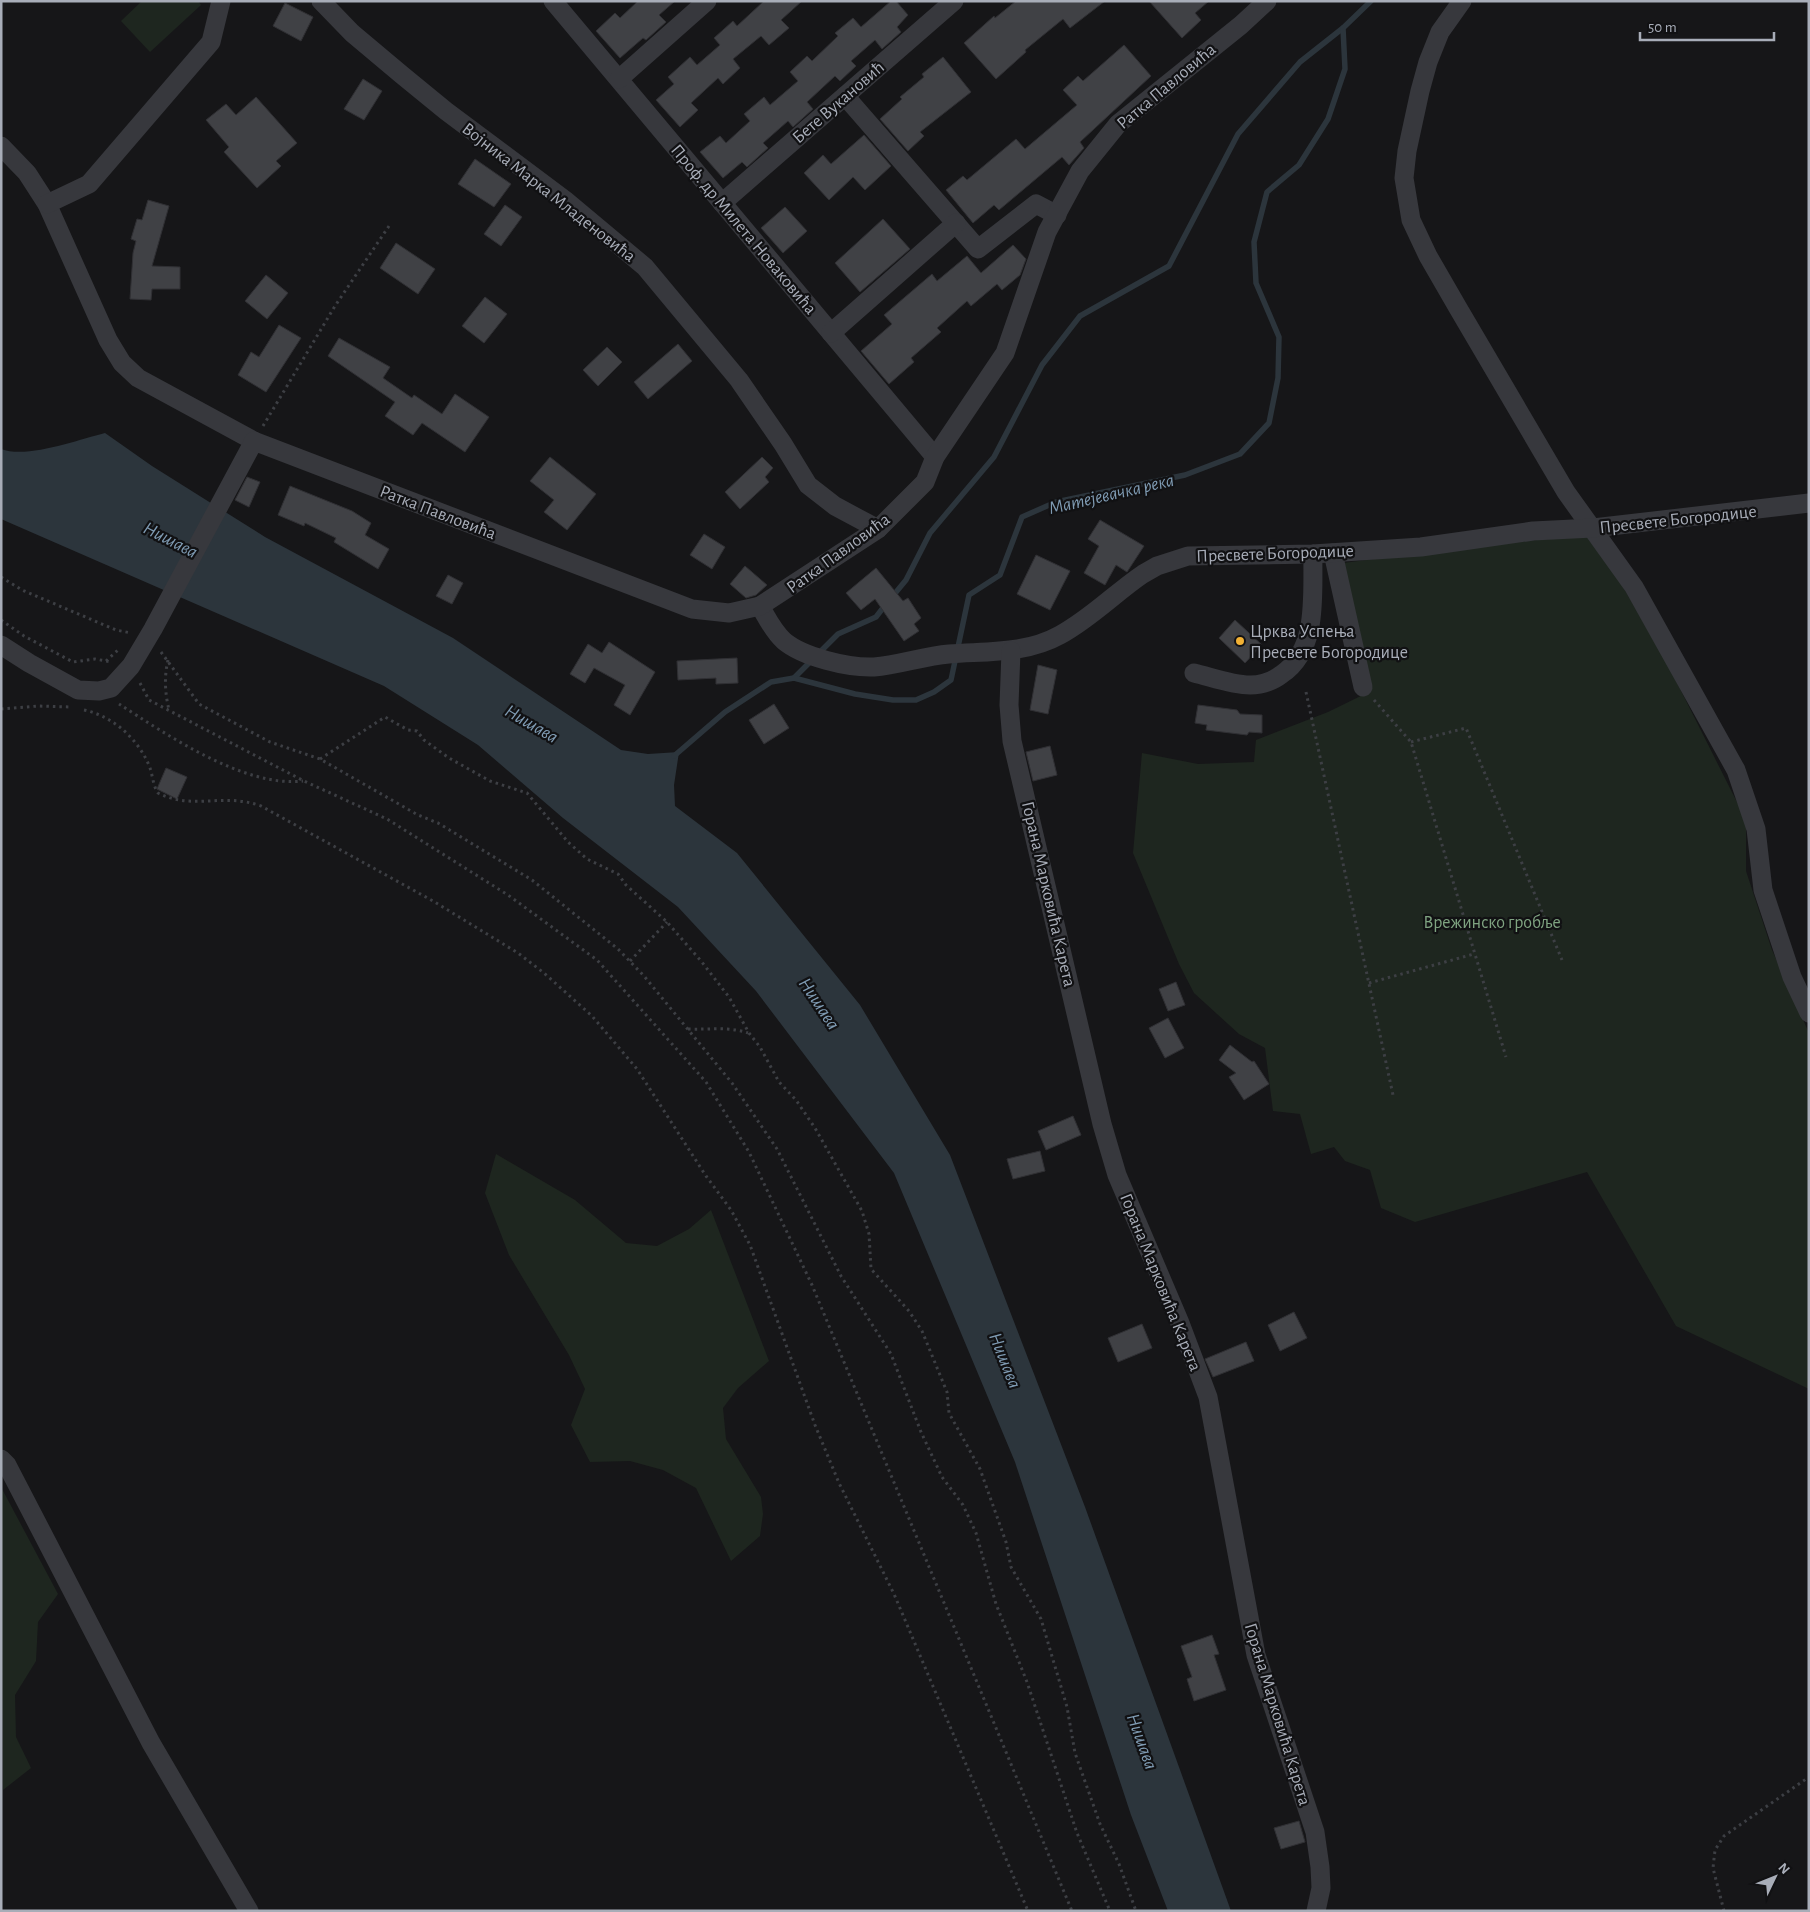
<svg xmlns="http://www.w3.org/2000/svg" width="1810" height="1912" viewBox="0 0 1810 1912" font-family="'Alegreya Sans',sans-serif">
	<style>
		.green { fill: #1e261f }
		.water { fill: #2c353c }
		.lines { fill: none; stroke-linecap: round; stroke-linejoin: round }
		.stream { stroke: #2c353c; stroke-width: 5.5 }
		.building { fill: #404145; stroke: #303034 }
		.path { stroke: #3d3f44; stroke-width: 3; stroke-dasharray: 2.5 4; stroke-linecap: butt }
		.minor { stroke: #37383d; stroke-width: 19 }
		.poi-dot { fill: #f2b134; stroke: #111113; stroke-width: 2 }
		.labels { text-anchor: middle; stroke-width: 4.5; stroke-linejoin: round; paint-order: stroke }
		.street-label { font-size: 18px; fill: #a8adb8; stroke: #111113 }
		.poi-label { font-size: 18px; fill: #a8adb8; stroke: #111113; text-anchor: start }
		.park-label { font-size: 18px; fill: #7fa381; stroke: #111113 }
		.water-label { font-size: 19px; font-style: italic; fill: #7f9bb3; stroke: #111113 }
	</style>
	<rect width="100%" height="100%" fill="#161618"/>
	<g class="green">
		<path d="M142,1h56l3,4 -51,47 -29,-31z"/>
		<path d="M1588,536l34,49 48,84 76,151v51l26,79 37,83v356l-133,-63 -89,-154 -172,50 -34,-14 -11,-38 -25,-9 -11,-14 -23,7 -11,-40 -27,-3 -8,-63 -26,-14 -45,-41 -15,-29 -46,-111 9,-100 56,11 56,-2 2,-22 72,-28 43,-21 -36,-127 165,-21z"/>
		<path d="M496,1154l79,46 51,43 31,3 32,-17 22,-19 58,151 -31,27 -15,20 3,31 35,58 2,17 -3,22 -29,25 -35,-73 -33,-18 -33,-9 -40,1 -19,-37 14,-36 -16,-34 -60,-100 -24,-62z"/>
		<path d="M1,1487l57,107 -20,28 -2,39 -21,34 1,42 15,31 -28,22z"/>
	</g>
	<path class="water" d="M105,433l47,33 113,71 188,101 168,112 27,4 31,-2 -5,33 1,21 62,47 123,152 90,150 135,352 146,404h-63l-37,-96 -116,-353 -121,-289 -138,-182 -78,-84 -115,-89 -85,-73 -94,-59 -383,-167v-70c26,10 76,-9 104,-16z"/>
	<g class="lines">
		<g class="stream">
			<path d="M892,597l14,-17 24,-47 64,-76 48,-92 38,-49 89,-50 69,-132 62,-72 43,-34"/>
			<path d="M818,654l20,-20 38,-17 10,-13"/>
			<path d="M794,678l18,-18"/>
			<path d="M674,756l51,-44 46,-30 23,-4 61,16 38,6h23l18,-8 17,-12 18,-85 31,-20 22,-58 34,-15 129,-27 55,-21 29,-31 9,-45 1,-41 -23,-54 -2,-41 13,-50 32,-27 29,-46 17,-50 -2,-41 28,-27"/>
		</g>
	</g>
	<g class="building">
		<path d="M638,1h37l-16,14 7,7 -20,18 -3,-2 -23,20 -24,-27 19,-18 5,5z"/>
		<path d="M764,1h38l-21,19 8,8 -20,17 -8,-9 -28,23 7,9 -17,16 -5,-6 -27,25 7,7 -18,17 -24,-27 18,-16 -6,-7 22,-20 7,8 23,-20 -6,-7 19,-17 4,5z"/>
		<path d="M891,1h5l12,14 -11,12 4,5 -19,17 -7,-9 -24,21 5,5 -16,15 -5,-5 -28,26 6,7 -20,18 -5,-6 -25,22 5,5 -21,19 -5,-5 -19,16 -23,-26 20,-16 6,7 24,-22 -6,-7 20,-17 6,8 28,-24 -8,-9 17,-16 5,5 26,-25 -3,-3 18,-15 8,9z"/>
		<path d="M1016,1h89l-35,27 -7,-9 -38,31 1,2 -30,27 -32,-36 30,-27 1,2z"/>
		<path d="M1149,1h60l-14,12 6,7 -19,18z"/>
		<path d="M285,3l28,14 -12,24 -28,-15z"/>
		<path d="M1124,45l27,31 -71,66 4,6 -15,17 -7,-8 -63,53 -5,-5 -21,18 -27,-33 17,-14 4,4 49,-41 9,10 52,-44 -14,-15 15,-14 5,5z"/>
		<path d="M943,57l28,35 -51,40 4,4 -16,15 -28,-32 22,-20 -2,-2 24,-20 -2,-3z"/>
		<path d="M363,79l19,12 -18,29 -20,-11z"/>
		<path d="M256,97l41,46 -21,18 5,5 -24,22 -33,-36 5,-5 -23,-27 20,-16 10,11z"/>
		<path d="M864,135l27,31 -26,24 -12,-13 -24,23 -25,-27 19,-18 8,9z"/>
		<path d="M475,159l36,25 -17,23 -36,-23z"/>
		<path d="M148,200l21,6 -17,60 28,1v22h-28l-1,11 -21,-1 3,-46 3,-12 -5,-2 6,-20 5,1z"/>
		<path d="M505,205l17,12 -21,29 -17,-12z"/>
		<path d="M785,207l22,24 -24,22 -22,-25z"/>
		<path d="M883,219l27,30 -50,43 -25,-29z"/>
		<path d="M396,243l39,26 -17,25 -38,-26z"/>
		<path d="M1013,245l13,14 -6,16 -18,15 -5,-6 -26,22 -4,-5 -30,27 4,4 -30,26 3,4 -25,22 -28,-33 31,-27 -8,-9 48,-41 5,7 30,-25 14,17z"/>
		<path d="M266,275l22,18 -21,26 -22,-18z"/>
		<path d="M485,297l22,17 -23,29 -22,-17z"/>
		<path d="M279,325l22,13 -35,54 -28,-17 13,-23 8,5z"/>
		<path d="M339,338l51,29 -7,11 29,20 2,-3 28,19 13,-20 34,23 -24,35 -43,-29 -9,12 -28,-19 10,-14 -67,-46z"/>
		<path d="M678,344l14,17 -44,38 -14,-17z"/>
		<path d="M607,347l15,15 -24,24 -15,-16z"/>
		<path d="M550,457l46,37 -29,36 -23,-18 10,-12 -24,-19z"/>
		<path d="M762,457l11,11 -8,9 4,5 -29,27 -15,-17z"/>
		<path d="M247,477l13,5 -11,25 -14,-7z"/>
		<path d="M290,486l62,25 19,12 -6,12 24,14 -11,20 -44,-27 2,-4 -31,-15 -1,3 -26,-11z"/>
		<path d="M1100,520l44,26 -17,26 -11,-7 -11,20 -21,-12 15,-27 -11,-7z"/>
		<path d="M704,534l21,13 -13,22 -22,-14z"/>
		<path d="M1036,555l34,16 -20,39 -33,-16z"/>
		<path d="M745,566l22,19 -11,10 -10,3 -16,-14z"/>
		<path d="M876,568l27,33 5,-3 13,20 -7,6 5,7 -15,10 -29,-42 -14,11 -15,-17z"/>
		<path d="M448,575l15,8 -11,21 -16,-8z"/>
		<path d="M1235,620l27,25 -17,18 -26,-25z"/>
		<path d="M609,642l46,30 -25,43 -16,-10 11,-20 -31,-17 -9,15 -15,-9 18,-30 14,9z"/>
		<path d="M737,658l1,25 -22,1v-6l-38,2 -1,-19z"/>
		<path d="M1038,665l19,5 -9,44 -18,-4z"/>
		<path d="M774,704l15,24 -25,16 -15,-24z"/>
		<path d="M1198,705l39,5 3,4 22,1v18l-13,-1 -2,3 -41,-5 1,-5 -12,-2z"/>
		<path d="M1050,746l7,29 -24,6 -7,-29z"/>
		<path d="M166,768l21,9 -10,22 -20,-10z"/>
		<path d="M1176,982l9,23 -17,6 -9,-22z"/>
		<path d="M1168,1018l16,30 -19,10 -16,-30z"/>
		<path d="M1230,1045l22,17 2,-1 15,23 -25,16 -15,-23 7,-4 -17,-13z"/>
		<path d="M1073,1116l8,19 -35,15 -8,-19z"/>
		<path d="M1040,1151l5,20 -32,8 -6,-20z"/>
		<path d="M1294,1312l13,26 -27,13 -12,-26z"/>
		<path d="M1142,1324l10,24 -34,14 -10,-24z"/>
		<path d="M1246,1342l8,19 -41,16 -8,-18z"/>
		<path d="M1212,1635l7,19 -5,1 12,35 -32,11 -7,-22 5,-2 -11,-31z"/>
		<path d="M1299,1821l6,21 -24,7 -7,-21z"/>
	</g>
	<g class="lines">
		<g class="path">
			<path d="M263,426l72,-120 54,-80"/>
			<path d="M1,577l21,13 94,40 15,3"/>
			<path d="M1,620l23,16 49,26 22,-3 16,3"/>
			<path d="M161,652l38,52 71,38 50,17 98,56 20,8 94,57 86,69 26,27 88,107 45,66 64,127 50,78 30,78 21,45 21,28 13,28 20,71 31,78 50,151 33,78"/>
			<path d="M168,660c-4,17 -3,33 1,50"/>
			<path d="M106,661l12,-11"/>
			<path d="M140,683l9,17 155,81 83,38 121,76 89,65 109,122 43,70 63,133 260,626"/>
			<path d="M1306,692l87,403"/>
			<path d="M1374,700l37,42 95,315"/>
			<path d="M119,704c47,30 125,84 184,77"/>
			<path d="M1,709l37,-3 32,1"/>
			<path d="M84,710c28,6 52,27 64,53 5,10 4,21 10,30 35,18 65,-1 103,13l172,95 85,52 26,20 48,43 45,53 69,107 25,34 19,35 65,180 24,58 55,111 134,317"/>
			<path d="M1411,742l55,-14 96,232"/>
			<path d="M320,759l65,-42 23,13 9,1 7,9 25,18 41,23 37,12 41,49 19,17 31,15 8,11 41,37 34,39 28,36 20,36 11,14 19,35 17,18 19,28 47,83 7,23 2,35 38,42 13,20 25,61 2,21 31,56 26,73 5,25 30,52 26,88 8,46 25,71 19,40 17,47"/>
			<path d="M630,961l37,-39"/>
			<path d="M1369,983l105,-29"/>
			<path d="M688,1029c22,1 39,-3 60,4"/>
			<path d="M1724,1911l-11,-43 2,-18 9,-14 85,-59"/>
		</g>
		<g class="minor">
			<path d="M321,1l31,32 50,42 44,36 119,89 80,67 94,113 44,64 25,41 27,21 43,23"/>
			<path d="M553,1l382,456"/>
			<path d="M1462,1l-22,31 -12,30 -8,29 -13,60 -3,27 7,42 17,36 30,52 108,184 68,95 102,183 20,59 7,61 29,87 17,36"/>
			<path d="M619,79l88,-78"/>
			<path d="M845,96l133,153 58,-45 21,11"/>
			<path d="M1,146l26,27 20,31 61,136 14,23 16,15 116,63"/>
			<path d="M722,203l232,-202"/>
			<path d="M47,204l42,-20 122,-142 10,-41"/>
			<path d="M831,333l125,-110"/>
			<path d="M1333,553l30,134"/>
			<path d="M760,606c7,12 13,25 24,35 19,16 64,27 90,26 25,-2 50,-11 75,-13 38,-3 77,0 111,-19 30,-16 55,-42 83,-61l14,-8 31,-10 125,-2 108,-7 112,-16 60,-3 216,-25"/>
			<path d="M1,645l28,18 49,27 21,1 12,-3 20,-22 22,-37 101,-188 438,168 37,4 31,-7 118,-77 47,-47 10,-25 70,-104 42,-121 33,-61 38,-47 123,-99 26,-24"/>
			<path d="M1011,651l-2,54 3,36 90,383 15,51 63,148 28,74 48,258 59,177 5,35 1,21 -5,23"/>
			<path d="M1194,673c17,4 38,12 56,12 11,0 23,-4 32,-11 37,-25 30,-80 31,-120"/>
			<path d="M1,1459l6,6 144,278 98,168"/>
		</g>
	</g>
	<circle class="poi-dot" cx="1240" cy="641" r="5"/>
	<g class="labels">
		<g class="street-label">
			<text transform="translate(1166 86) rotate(-40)" y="6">Ратка Павловића</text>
			<text transform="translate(838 102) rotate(-41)" y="6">Бете Вукановић</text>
			<text transform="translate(549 192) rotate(38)" y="6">Војника Марка Младеновића</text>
			<text transform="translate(744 229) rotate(50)" y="6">Проф. др Милета Новаковића</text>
			<text transform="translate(438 512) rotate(21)" y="6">Ратка Павловића</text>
			<text transform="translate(1678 519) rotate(-6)" y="6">Пресвете Богородице</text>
			<text transform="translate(838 553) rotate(-36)" y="6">Ратка Павловића</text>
			<text transform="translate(1275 553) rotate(-2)" y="6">Пресвете Богородице</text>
			<text transform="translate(1049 894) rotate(77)" y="6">Горана Марковића Карета</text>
			<text transform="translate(1161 1282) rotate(68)" y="6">Горана Марковића Карета</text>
			<text transform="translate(1278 1714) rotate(73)" y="6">Горана Марковића Карета</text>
		</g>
		<g class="poi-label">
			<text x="1250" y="637">Црква Успења<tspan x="1250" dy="21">Пресвете Богородице</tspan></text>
		</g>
		<g class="park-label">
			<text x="1492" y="928">Врежинско гробље</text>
		</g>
		<g class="water-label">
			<text transform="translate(1111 493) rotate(-13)" y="7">Матејевачка река</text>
			<text transform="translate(171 539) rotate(27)" y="7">Нишава</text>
			<text transform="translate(532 723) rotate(30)" y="7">Нишава</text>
			<text transform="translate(820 1003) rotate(56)" y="7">Нишава</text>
			<text transform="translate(1006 1360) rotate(68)" y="7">Нишава</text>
			<text transform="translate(1143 1741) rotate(70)" y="7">Нишава</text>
		</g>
	</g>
	<rect width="1810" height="1912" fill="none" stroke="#a8adb8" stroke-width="5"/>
	<g transform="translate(1775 1877) rotate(47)" stroke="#111113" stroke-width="4" paint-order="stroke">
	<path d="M0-4L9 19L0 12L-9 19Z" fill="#a8adb8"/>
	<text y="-8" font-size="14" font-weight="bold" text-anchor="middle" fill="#a8adb8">N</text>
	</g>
	<path d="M1640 32v8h134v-8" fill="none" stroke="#a8adb8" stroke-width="2.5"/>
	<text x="1648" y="32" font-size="15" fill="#a8adb8" stroke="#111113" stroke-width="4" paint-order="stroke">50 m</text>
</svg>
